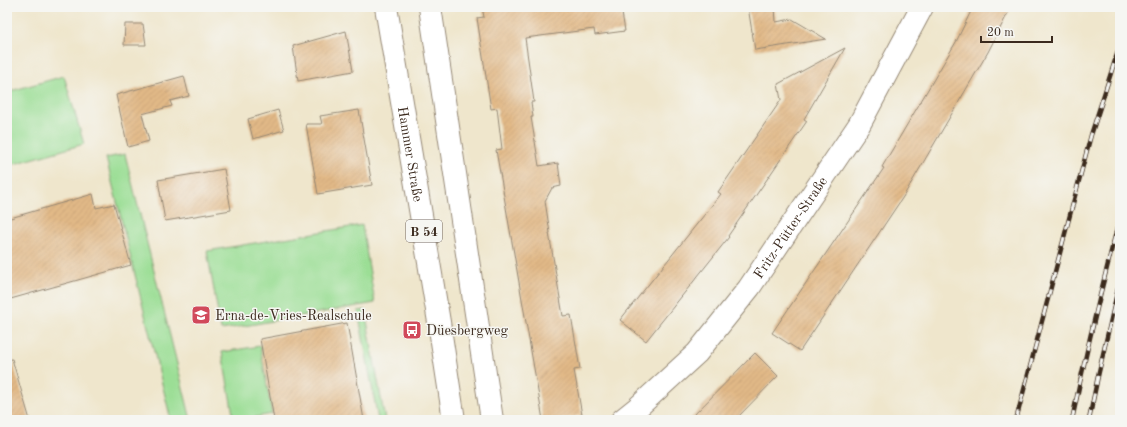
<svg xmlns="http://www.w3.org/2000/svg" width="1127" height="427" viewBox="0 0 1127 427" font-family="'Old Standard TT',serif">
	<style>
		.pitch { fill: #9bde95; stroke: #6b845a }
		.building { fill: url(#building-hatch) }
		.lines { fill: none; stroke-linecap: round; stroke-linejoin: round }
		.minor-casing { stroke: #958875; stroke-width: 24 }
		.primary-casing { stroke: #958875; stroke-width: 24 }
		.minor { stroke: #fff; stroke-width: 22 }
		.primary { stroke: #fff; stroke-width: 22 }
		.rail-casing { stroke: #3b2a1e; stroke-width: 4.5 }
		.rail { stroke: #f6f6f2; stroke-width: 3; stroke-dasharray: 9; stroke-linecap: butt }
		.labels { text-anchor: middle; stroke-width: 3; stroke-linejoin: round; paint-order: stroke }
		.shield { fill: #f6f6f2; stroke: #73675e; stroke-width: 1 }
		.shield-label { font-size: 13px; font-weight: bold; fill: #3b2a1e }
		.street-label { font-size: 14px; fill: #3b2a1e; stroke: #f6f6f2 }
		.poi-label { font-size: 14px; fill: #3b2a1e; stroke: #f6f6f2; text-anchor: start }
	</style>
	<defs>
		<pattern id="building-hatch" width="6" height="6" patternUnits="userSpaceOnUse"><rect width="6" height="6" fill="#e2b987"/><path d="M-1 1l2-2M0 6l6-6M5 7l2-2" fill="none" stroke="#c39f74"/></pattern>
	</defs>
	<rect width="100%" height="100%" fill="#f6f6f2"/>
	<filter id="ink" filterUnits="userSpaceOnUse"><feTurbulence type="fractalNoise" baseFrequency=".025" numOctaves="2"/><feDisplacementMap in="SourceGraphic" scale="8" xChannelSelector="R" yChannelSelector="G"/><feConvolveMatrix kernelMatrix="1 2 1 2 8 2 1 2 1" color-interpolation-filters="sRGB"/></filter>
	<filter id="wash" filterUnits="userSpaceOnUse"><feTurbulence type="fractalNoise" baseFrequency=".012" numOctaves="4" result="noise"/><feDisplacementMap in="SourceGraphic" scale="16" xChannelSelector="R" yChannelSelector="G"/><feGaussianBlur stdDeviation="0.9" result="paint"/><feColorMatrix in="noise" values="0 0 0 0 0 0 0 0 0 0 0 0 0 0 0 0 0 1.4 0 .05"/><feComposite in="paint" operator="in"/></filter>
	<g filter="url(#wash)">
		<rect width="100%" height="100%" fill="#efe6cc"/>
		<g class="pitch">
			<path d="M64,76l20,68 -77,22v-74z"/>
			<path d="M125,154l66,266h-20l-65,-262z"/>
			<path d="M362,225l13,78 -154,27 -14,-79z"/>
			<path d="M365,310l20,110h-7l-20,-109z"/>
			<path d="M260,346l12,68 -31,6h-7l-12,-68z"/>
		</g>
		<g id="blocks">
			<g class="building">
				<path d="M482,7h139l4,24 -30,4 -1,-6 -69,9 9,64h-3l2,15h-2l8,49 19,-3 3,23 -9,2 -7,13 5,32h-1l14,83 8,-1 9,54 -6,1 8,45 -24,5h-15l-47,-270 6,-1 -5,-41 -6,1 -14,-91 7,-1z"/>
				<path d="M748,7h27l1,15 16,-3 34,20 -71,11z"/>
				<path d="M973,7h38l-23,45 -85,145 -103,154 -28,-18 112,-165 -2,-1 74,-125z"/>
				<path d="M125,24h18l3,21h-22z"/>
				<path d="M346,31l7,40 -55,10 -5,-35z"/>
				<path d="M845,48l-41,71 3,2 -79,115 1,1 -83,104 -26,-21 101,-126 -3,-2 63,-92 -3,-16z"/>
				<path d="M184,76l5,20 -19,5 2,5 -30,8 7,27 -21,6 -12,-52z"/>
				<path d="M278,110l6,20 -31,9 -5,-20z"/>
				<path d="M359,110l13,75 -54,9 -12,-70h16l-2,-8z"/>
				<path d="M224,169l7,41 -66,11 -7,-41z"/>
				<path d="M93,194l3,14 18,-4 17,61 -124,35v-81z"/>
				<path d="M347,323l17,97h-90l-14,-81z"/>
				<path d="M755,353l23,23 -43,44h-46z"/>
				<path d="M12,359l18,61h-23v-60z"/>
			</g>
		</g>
	</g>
	<g filter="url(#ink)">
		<use href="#blocks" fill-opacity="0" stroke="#958875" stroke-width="1"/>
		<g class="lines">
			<g class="minor-casing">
				<g id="minor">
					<path id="s1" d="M622,420l15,-12 60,-55 52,-65 110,-163 63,-118"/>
				</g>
			</g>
			<g class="primary-casing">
				<g id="primary">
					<path id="s2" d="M386,7l53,315 15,98"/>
					<path d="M430,7l62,413"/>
				</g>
			</g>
			<use href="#minor" class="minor"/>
			<use href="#primary" class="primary"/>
			<g class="rail-casing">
				<g id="rail">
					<path d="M1016,420l75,-285 29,-90"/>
					<path d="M1072,420c14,-68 30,-135 48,-203"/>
					<path d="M1089,420l9,-44 22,-96"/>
				</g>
			</g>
			<use href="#rail" class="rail"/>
		</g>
	</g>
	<defs>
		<g id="school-square" transform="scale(1)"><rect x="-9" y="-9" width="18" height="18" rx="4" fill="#d1495b" stroke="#f6f6f2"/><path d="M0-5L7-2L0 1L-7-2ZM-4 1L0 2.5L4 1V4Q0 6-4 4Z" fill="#fff"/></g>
		<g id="bus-square" transform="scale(1)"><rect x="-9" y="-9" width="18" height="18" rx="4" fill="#d1495b" stroke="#f6f6f2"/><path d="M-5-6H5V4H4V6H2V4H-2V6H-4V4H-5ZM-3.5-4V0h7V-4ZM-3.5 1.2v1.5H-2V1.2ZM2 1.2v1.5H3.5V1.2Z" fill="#fff"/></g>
	</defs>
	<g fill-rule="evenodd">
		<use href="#school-square" x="201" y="315"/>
		<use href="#bus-square" x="412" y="330"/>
	</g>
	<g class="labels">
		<rect class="shield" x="406" y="220" width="36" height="22" rx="3"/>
		<g class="shield-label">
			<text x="424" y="236">B 54</text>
		</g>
		<g class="street-label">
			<text dy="5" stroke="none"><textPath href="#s2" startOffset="149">Hammer Straße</textPath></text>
			<text dy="5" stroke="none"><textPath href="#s1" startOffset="257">Fritz-Pütter-Straße</textPath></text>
		</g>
		<g class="poi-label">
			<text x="215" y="320">Erna-de-Vries-Realschule</text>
			<text x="426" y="335">Düesbergweg</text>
		</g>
	</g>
	<rect width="1127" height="427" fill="none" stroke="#f6f6f2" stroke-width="24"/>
	<path d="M981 36v6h71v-6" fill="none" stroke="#3b2a1e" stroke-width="2"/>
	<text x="987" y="36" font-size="12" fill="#3b2a1e" stroke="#f6f6f2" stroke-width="3" paint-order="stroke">20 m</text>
</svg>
